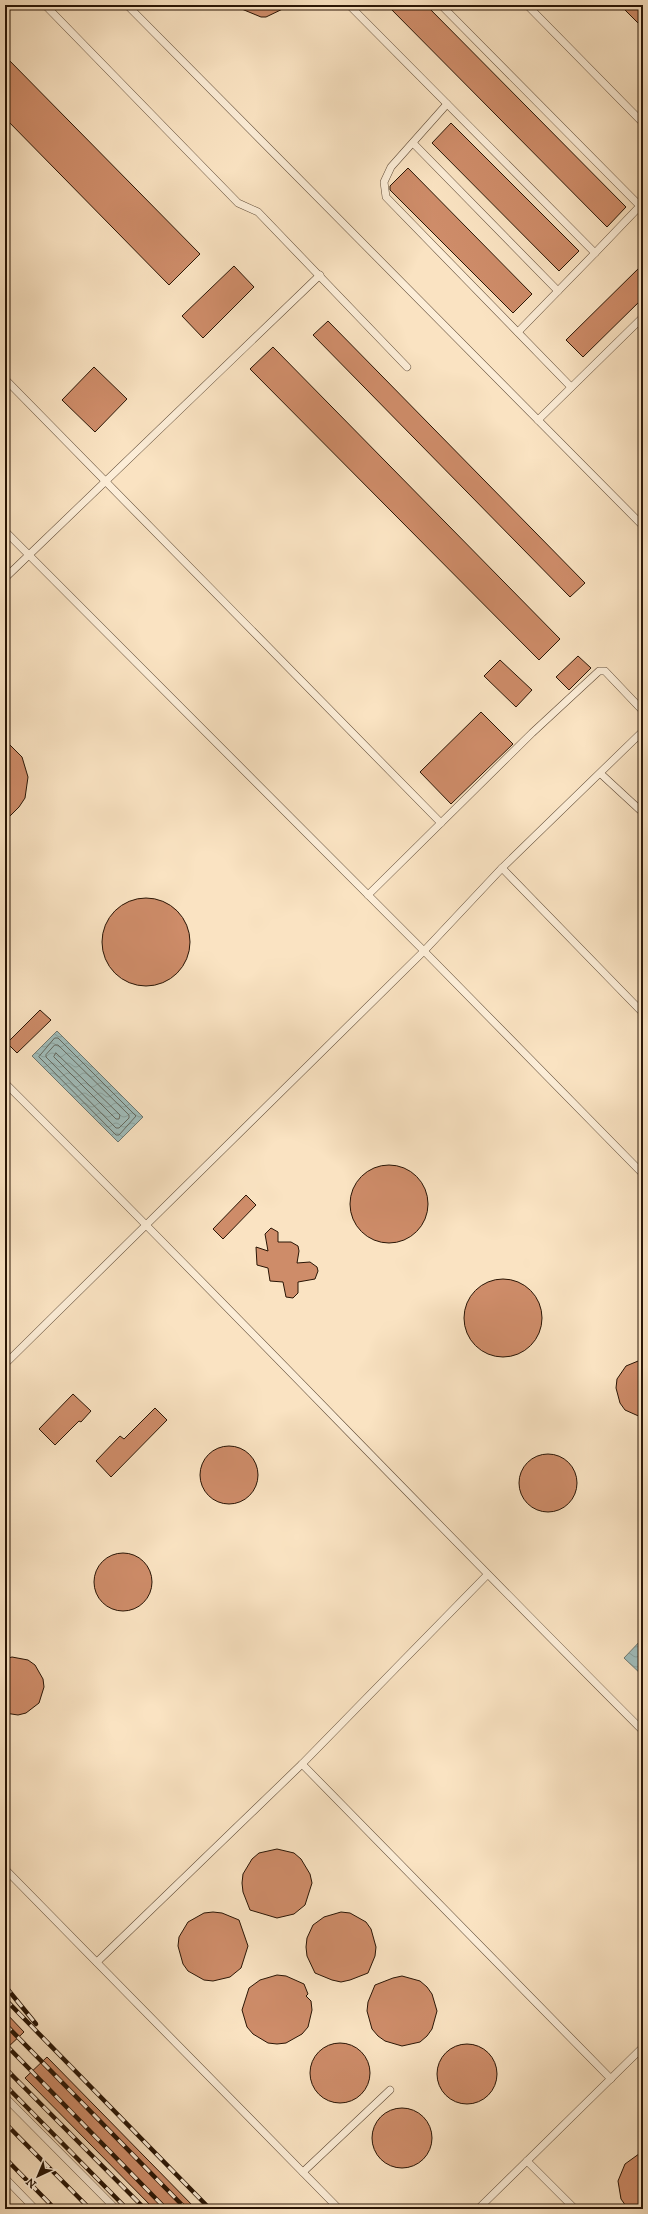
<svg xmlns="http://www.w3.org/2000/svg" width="648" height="2214" viewBox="0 0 648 2214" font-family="'IM FELL DW Pica',serif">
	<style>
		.water { fill: url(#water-waves); stroke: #707a72 }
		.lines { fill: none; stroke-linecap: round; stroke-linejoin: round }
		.shore { stroke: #646960; stroke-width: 1 }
		.building { fill: #ce8c69; stroke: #291505 }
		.lane-casing { stroke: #5d4834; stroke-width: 8 }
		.lane { stroke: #fcedd7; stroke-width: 7 }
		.rail-casing { stroke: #291505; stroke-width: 4.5 }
		.rail { stroke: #fcedd7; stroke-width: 3; stroke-dasharray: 9; stroke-linecap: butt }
	</style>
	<defs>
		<pattern id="water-waves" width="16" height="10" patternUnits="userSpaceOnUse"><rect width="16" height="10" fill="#a0bdbb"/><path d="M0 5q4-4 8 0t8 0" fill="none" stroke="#8aa29f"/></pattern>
	</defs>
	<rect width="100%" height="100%" fill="#fae3c2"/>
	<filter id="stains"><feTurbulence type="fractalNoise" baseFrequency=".005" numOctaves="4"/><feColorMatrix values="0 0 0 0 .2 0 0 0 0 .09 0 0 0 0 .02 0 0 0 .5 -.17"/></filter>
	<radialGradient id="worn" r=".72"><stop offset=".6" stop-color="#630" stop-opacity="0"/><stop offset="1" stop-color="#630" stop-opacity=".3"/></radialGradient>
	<g class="water">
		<path d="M57,1031l86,86 -25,25 -86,-86z"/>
		<path d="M643,1638v38l-19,-18z"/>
	</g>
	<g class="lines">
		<g class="shore">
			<path d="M55,1038h3l78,78 -17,19h-3l-77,-78z"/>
			<path d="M55,1045h3l71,70v3l-10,10h-3l-70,-71v-2z"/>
			<path d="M56,1053l64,62 -1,4h-3l-62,-62z"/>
		</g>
	</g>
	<g class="building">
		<path d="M232,5h59l-25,12h-5z"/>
		<path d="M387,5h39l200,202 -19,20z"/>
		<path d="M620,5h23v23z"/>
		<path d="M5,56l195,198 -31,31 -164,-167z"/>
		<path d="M451,123l128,128 -20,20 -127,-128z"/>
		<path d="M408,168l124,126 -19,19 -123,-123v-4z"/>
		<path d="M643,264v34l-60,59 -17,-17z"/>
		<path d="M234,266l20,21 -51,51 -21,-22z"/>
		<path d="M328,321l257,262 -15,14 -257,-262z"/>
		<path d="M273,347l287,292 -21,21 -289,-291z"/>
		<path d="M94,367l33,32 -32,33 -33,-32z"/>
		<path d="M578,656l13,12 -22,22 -13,-13z"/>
		<path d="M500,660l32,30 -16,17 -32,-31z"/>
		<path d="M481,712l32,32 -62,60 -31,-32z"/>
		<path d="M5,740l17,17 6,20 -3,21 -6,9 -14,14z"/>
		<circle cx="146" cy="942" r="44"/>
		<path d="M40,1010l11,10 -34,33 -10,-10z"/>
		<circle cx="389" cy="1204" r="39"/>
		<path d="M246,1195l10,10 -33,34 -10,-10z"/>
		<path d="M271,1228l7,4v10h13l7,4 1,5 -2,12 13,-1 7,5 1,4 -3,8 -17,3v11l-5,5 -7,-1 -3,-15 -13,-1 -2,-13 -11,-3 -1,-18 12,4 -3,-17z"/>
		<circle cx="503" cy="1318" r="39"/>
		<path d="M643,1359v59l-18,-8 -5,-7 -4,-15 1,-9 9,-13z"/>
		<path d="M73,1394l18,17 -10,11 -2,-1 -24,24 -16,-16z"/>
		<path d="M155,1408l12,12 -56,57 -15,-16 24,-25 4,3z"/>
		<circle cx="229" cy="1475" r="29"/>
		<circle cx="548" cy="1483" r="29"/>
		<circle cx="123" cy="1582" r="29"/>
		<path d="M12,1657l16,3 7,5 8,14 1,8 -5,16 -13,10 -8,2 -13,-2v-54z"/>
		<path d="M277,1849l17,4 7,6 9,15 2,9 -7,22 -11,9 -17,4 -27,-8 -7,-18 -1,-9 1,-9 9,-15 7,-6z"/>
		<path d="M213,1912l9,1 17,7 9,26 -7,22 -11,9 -17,4 -9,-1 -16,-9 -5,-7 -5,-18 1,-9 9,-15 16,-9z"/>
		<path d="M341,1912l9,1 16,9 5,7 5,18 -1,9 -7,17 -18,7 -9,2 -9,-2 -17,-7 -8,-17 -1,-9 1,-9 6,-13 11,-8z"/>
		<path d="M277,1975l9,1 18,8 4,10 -2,2 5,5 1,9 -4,17 -6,7 -16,9 -9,1 -9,-1 -15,-9 -6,-7 -5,-17 7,-22 11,-8z"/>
		<path d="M402,1976l18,5 7,6 5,7 5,17 -5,18 -5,7 -7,6 -18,4 -17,-5 -7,-5 -6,-7 -5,-18 1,-9 7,-17 18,-7z"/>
		<path d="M5,2012l19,20 -19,18z"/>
		<circle cx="340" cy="2073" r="30"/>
		<circle cx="467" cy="2074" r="30"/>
		<path d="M47,2057l149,152h-42l-129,-131z"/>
		<circle cx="402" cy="2138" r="30"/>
		<path d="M643,2151v58h-15l-7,-10 -3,-18 7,-17z"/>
	</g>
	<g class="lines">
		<g class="lane-casing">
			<g id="lane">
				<path d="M45,5l193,198 20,9 149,155"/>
				<path d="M127,5l516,521"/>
				<path d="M349,5l246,248 45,-47 -199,-201"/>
				<path d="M527,5l116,118"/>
				<path d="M447,104l-56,63 -7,15 2,15 185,190"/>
				<path d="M413,143l145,148"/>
				<path d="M518,332l77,-79"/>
				<path d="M5,379l436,444"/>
				<path d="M538,420l105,-103"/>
				<path d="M5,531l419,420 219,223"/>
				<path d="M5,578l315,-303"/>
				<path d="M601,774l39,36 3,-3"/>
				<path d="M502,868l141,145"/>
				<path d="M368,895l164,-162 67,-62h6l38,40"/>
				<path d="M5,1083c215,214 424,434 638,648"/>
				<path d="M5,1364l419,-413 78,-83 141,-137"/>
				<path d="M302,1764l309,315"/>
				<path d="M5,1869l334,340"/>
				<path d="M97,1962l205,-198 185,-189"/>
				<path d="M5,2097l111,112"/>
				<path d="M527,2161l48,48"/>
				<path d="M303,2172l87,-82"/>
				<path d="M5,2178l30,31"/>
				<path d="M478,2209l165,-162"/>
			</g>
		</g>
		<use href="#lane" class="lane"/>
		<g class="rail-casing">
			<g id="rail">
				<path d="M5,1986l31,38"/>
				<path d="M5,1999l205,210"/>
				<path d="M5,2024l181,185"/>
				<path d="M5,2044l161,165"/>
				<path d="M5,2068l140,141"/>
				<path d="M5,2085l122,124"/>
				<path d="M5,2123l85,86"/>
				<path d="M5,2158l50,51"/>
			</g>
		</g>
		<use href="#rail" class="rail"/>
	</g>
	<rect width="648" height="2214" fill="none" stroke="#fae3c2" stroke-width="20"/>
	<rect x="6" y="6" width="636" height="2202" fill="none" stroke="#291505" stroke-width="2"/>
	<rect x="10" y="10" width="628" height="2194" fill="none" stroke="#291505"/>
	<g transform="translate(38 2176) rotate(224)" stroke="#fcedd7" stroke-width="3" paint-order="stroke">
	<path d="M0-3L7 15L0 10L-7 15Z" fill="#291505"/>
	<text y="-6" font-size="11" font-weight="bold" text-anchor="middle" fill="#291505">N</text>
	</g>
	<rect width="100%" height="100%" filter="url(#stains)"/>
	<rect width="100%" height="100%" fill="url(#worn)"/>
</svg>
